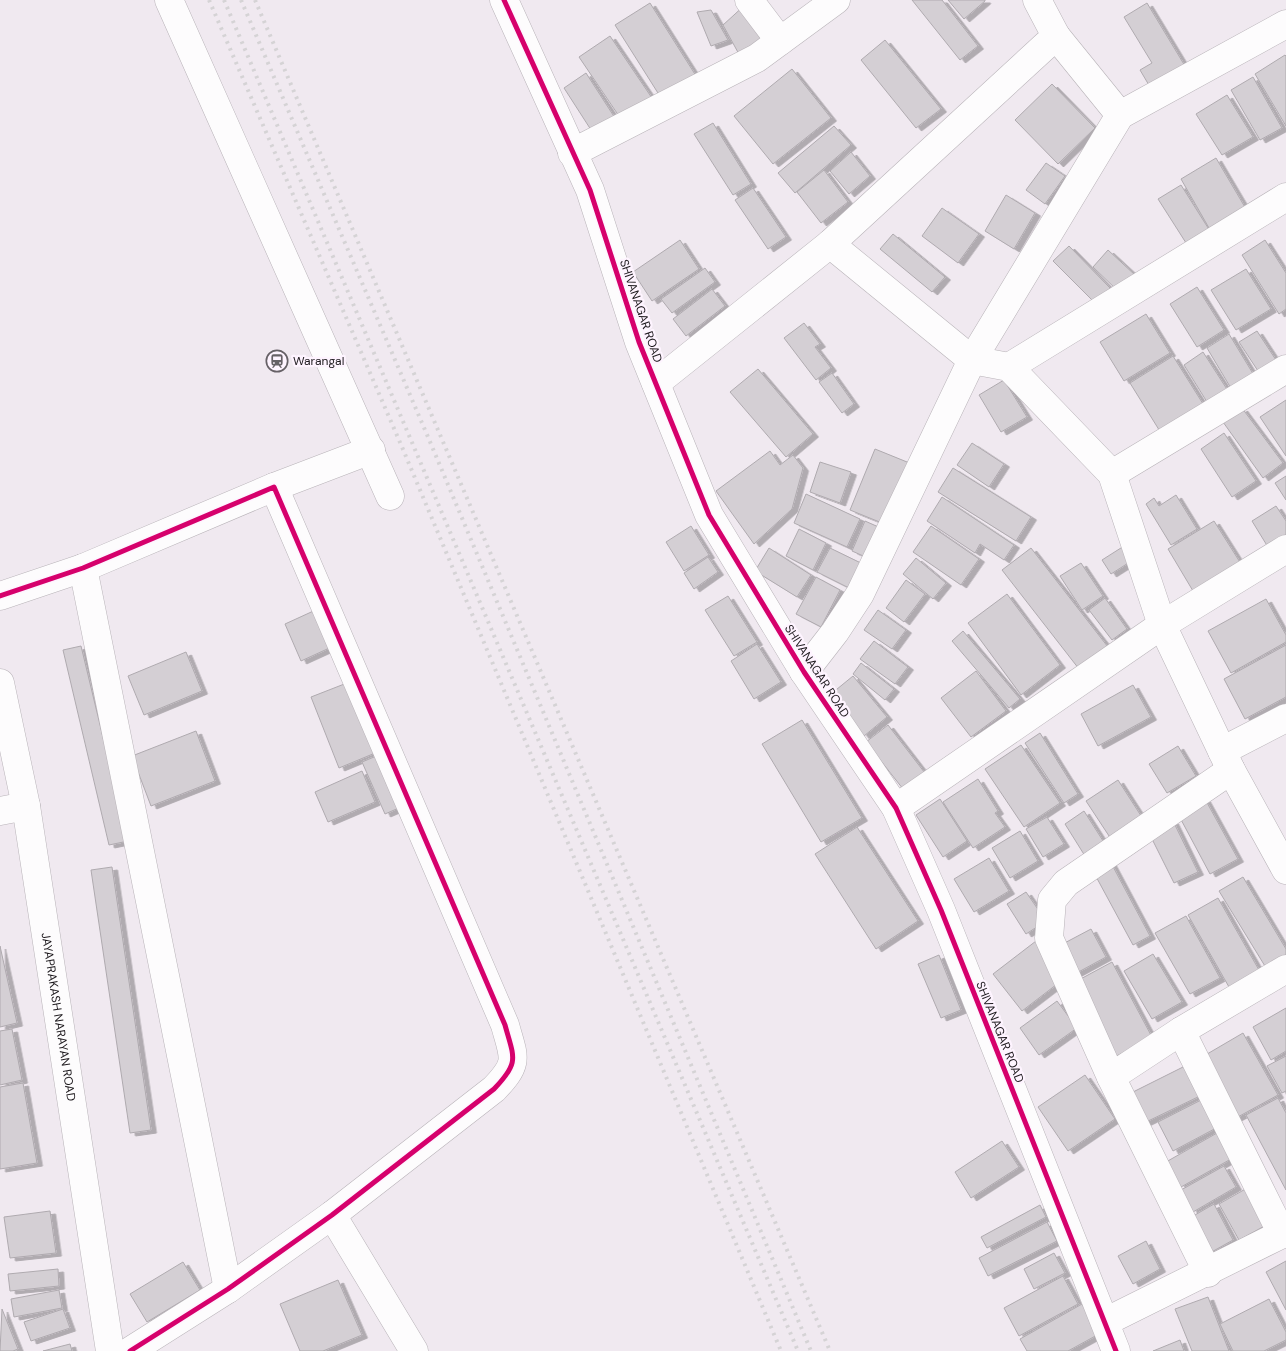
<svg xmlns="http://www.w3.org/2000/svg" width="1286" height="1351" viewBox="0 0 1286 1351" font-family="'DM Sans',sans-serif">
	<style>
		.building { fill: #d4cfd4; stroke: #afaaaf; filter: url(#shadow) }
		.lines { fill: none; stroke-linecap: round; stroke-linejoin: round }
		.minor-casing { stroke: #b8b3b8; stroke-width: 29 }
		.minor { stroke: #fdfcfd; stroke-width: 28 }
		.rail { stroke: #d5d3d5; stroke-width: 4; stroke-dasharray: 2.5 5; stroke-linecap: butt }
		.cycleway-casing { stroke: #fef4ff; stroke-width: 8 }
		.cycleway { stroke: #d6006c; stroke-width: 5 }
		.labels { text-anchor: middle; stroke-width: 4.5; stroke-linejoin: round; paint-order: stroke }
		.street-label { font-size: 12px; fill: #1c181c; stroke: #fef4ff }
		.poi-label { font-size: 12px; fill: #1c181c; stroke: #fef4ff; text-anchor: start }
	</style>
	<defs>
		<filter id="shadow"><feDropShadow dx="5.5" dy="3" stdDeviation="0" flood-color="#0004"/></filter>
	</defs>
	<rect width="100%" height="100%" fill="#f0e9f0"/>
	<g class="building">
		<path d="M912,0h30l36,46 -18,14z"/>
		<path d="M948,0h37v1l-21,18z"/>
		<path d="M650,3l48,76 -35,22 -48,-76z"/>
		<path d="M1147,3l41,68 -35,21 -13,-22 12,-7 -28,-46z"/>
		<path d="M746,4l21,40 -27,12 -17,-31z"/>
		<path d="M711,10l17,30 -17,6 -14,-34z"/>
		<path d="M610,36l44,65 -31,21 -44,-65z"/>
		<path d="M885,40l56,69 -25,19 -55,-68z"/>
		<path d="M1285,55l1,1v70l-31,-52z"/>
		<path d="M792,69l39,49 -58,46 -39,-48z"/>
		<path d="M586,73l29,45 -22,15 -29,-45z"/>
		<path d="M1253,77l29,51 -22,12 -29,-50z"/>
		<path d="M1052,84l43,44 -37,36 -43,-44z"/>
		<path d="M1227,95l26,42 -31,18 -26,-41z"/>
		<path d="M713,123l38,61 -18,11 -39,-61z"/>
		<path d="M834,126l17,19 -56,48 -17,-20z"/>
		<path d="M851,152l19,24 -21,18 -19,-23z"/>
		<path d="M1216,158l33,56 -36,21 -32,-56z"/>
		<path d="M1046,163l19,13 -20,28 -19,-14z"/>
		<path d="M824,170l24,32 -27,21 -24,-31z"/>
		<path d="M1181,185l29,46 -22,15 -30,-47z"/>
		<path d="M753,188l33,49 -18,12 -33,-49z"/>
		<path d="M1006,195l29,18 -21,36 -29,-18z"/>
		<path d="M942,208l37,26 -21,29 -36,-27z"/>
		<path d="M893,234l52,43 -13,15 -52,-43z"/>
		<path d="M680,240l19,29 -47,32 -19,-29z"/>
		<path d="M1265,240l21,33v36l-7,5 -37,-59z"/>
		<path d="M1069,246l41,42 -15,15 -42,-42z"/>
		<path d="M1108,250l27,25 -16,17 -26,-25z"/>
		<path d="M705,268l10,14 -43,31 -11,-14z"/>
		<path d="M1246,269l25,40 -35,21 -25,-40z"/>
		<path d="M1197,287l27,43 -27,17 -27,-43z"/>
		<path d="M712,289l13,17 -39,30 -13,-17z"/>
		<path d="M1146,314l24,39 -46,28 -24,-39z"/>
		<path d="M804,323l16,21 -5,3 16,21 -15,12 -32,-42z"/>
		<path d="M1257,331l19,29 -18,11 -19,-29z"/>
		<path d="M1229,334l26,43 -23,13 -25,-42z"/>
		<path d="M1203,352l29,45 -20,13 -28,-45z"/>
		<path d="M1173,356l32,51 -44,26 -31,-50z"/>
		<path d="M758,369l55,65 -27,23 -56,-65z"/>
		<path d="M832,373l22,31 -12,9 -23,-31z"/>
		<path d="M1004,380l23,37 -26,15 -22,-37z"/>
		<path d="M1286,400v56l-26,-39z"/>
		<path d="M1242,408l41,55 -20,15 -40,-56z"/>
		<path d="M1224,433l32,48 -24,16 -31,-48z"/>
		<path d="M972,443l32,21 -15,23 -32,-22z"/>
		<path d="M875,449l37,15 -25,61 -37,-15z"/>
		<path d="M770,451l10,14 13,-10 10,13 -11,41 -38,35 -38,-53z"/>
		<path d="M820,462l31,10 -11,31 -30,-11z"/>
		<path d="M953,468l78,49 -15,24 -78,-49z"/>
		<path d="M1286,476v24l-11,-17z"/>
		<path d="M806,494l54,25 -13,28 -53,-24z"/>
		<path d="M1176,495l21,34 -26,16 -25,-41 8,-6 5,8z"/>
		<path d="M942,497l72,48 -10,15 -24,-16 -5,9 -48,-32z"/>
		<path d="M1276,506l10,15v21l-15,10 -19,-31z"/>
		<path d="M865,521l18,8 -13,30 -18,-8z"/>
		<path d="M1214,521l29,46 -47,29 -28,-47z"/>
		<path d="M691,526l18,29 -25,16 -18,-29z"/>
		<path d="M931,526l48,33 -18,26 -48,-33z"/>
		<path d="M799,529l27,14 -13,27 -27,-14z"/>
		<path d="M1124,546l9,14 -22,14 -9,-14z"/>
		<path d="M769,548l42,27 -14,22 -42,-26z"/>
		<path d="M830,548l37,18 -12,25 -38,-19z"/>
		<path d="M1031,548l77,99 -29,22 -77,-99z"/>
		<path d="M708,557l10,15 -24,17 -10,-16z"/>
		<path d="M916,558l30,25 -13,16 -30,-25z"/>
		<path d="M1081,563l22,33 -21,14 -22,-34z"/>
		<path d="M816,577l24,13 -19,37 -25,-13z"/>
		<path d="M906,580l19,14 -21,28 -18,-14z"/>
		<path d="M1007,594l53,71 -39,30 -53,-72z"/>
		<path d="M728,596l29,46 -23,14 -29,-46z"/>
		<path d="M1105,598l22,31 -15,11 -23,-30z"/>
		<path d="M1266,599l20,36v7l-55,31 -23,-42z"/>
		<path d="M320,608l16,37 -35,16 -16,-37z"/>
		<path d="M878,610l28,20 -14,19 -28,-19z"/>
		<path d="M963,631l57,68 -11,9 -57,-67z"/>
		<path d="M874,641l34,26 -13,17 -35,-25z"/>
		<path d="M757,644l24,38 -27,17 -23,-38z"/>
		<path d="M1286,645v52l-41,22 -21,-40z"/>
		<path d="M81,646l47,195 -19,4 -46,-195z"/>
		<path d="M186,652l16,39 -58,24 -16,-39z"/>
		<path d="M861,663l33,26 -9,11 -32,-26z"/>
		<path d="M976,671l30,40 -35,26 -30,-39z"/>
		<path d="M853,676l34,41 -23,19 -33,-42z"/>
		<path d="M352,681l28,70 -41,17 -28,-71z"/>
		<path d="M1133,685l18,32 -53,29 -17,-32z"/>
		<path d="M802,720l60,98 -41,24 -59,-98z"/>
		<path d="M888,725l40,52 -21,17 -41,-52z"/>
		<path d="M196,731l19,50 -64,25 -19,-50z"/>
		<path d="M1040,733l38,61 -14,9 -39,-60z"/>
		<path d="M1021,745l39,58 -36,24 -39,-58z"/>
		<path d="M1178,746l18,30 -29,17 -18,-29z"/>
		<path d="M386,752l22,52 -23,10 -23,-52z"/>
		<path d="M362,771l13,31 -47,20 -13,-30z"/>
		<path d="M978,779l20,32 -3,2 10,14 -32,21 -30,-46z"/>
		<path d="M1118,780l27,42 -32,20 -27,-41z"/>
		<path d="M940,799l27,42 -24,16 -27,-42z"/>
		<path d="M1205,799l33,60 -28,15 -32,-60z"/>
		<path d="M1084,811l21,33 -20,12 -20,-32z"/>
		<path d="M1047,817l17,27 -21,13 -17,-28z"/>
		<path d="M1173,821l25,51 -24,11 -25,-50z"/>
		<path d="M857,827l61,94 -42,28 -61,-95z"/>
		<path d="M1020,831l18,30 -28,17 -18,-30z"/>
		<path d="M989,858l20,33 -35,21 -20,-33z"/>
		<path d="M1110,861l40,75 -17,9 -40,-74z"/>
		<path d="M112,867l39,263 -21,3 -39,-263z"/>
		<path d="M1243,877l43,72v12l-18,10 -49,-80z"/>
		<path d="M1026,892l20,29 -20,13 -19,-30z"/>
		<path d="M1218,898l41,72 -30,17 -41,-72z"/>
		<path d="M1186,916l34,62 -30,16 -35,-61z"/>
		<path d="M1091,929l15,28 -33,18 -16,-28z"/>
		<path d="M1036,941l29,37 -43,33 -29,-37z"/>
		<path d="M0,946l17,77 -17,4z"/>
		<path d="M1153,954l29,48 -30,17 -28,-48z"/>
		<path d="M939,955l22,55 -20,8 -23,-54z"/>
		<path d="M1112,962l40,75 -37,20 -40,-75z"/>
		<path d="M1057,1001l20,27 -38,27 -19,-27z"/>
		<path d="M1286,1008v43l-15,9 -18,-33z"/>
		<path d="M12,1029l10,51 -22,5v-54z"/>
		<path d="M1243,1033l35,62 -42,23 -34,-61z"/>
		<path d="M1286,1056v35l-4,2 -15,-27z"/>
		<path d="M1187,1065l15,30 -58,28 -15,-29z"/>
		<path d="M1085,1075l30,44 -47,32 -30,-44z"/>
		<path d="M23,1083l14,80 -37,6v-82z"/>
		<path d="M1205,1098l15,28 -47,25 -15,-29z"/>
		<path d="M1278,1098l8,15v77l-40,-75z"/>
		<path d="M1217,1133l14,26 -50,28 -15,-25z"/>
		<path d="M1002,1141l17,26 -48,31 -16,-26z"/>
		<path d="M1224,1166l12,21 -43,25 -12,-22z"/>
		<path d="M1249,1187l21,36 -31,17 -20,-36z"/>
		<path d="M1214,1204l19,36 -25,14 -20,-35z"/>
		<path d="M1040,1205l6,12 -59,31 -6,-11z"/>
		<path d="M50,1211l6,42 -46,5 -6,-41z"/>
		<path d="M1047,1222l10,19 -69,35 -9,-18z"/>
		<path d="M1146,1241l14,28 -27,15 -15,-28z"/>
		<path d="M1054,1253l11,20 -31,16 -10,-20z"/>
		<path d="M1286,1261v49l-20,-38z"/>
		<path d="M183,1262l17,28 -53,32 -17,-28z"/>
		<path d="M58,1269l1,17 -49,5 -2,-17z"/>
		<path d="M1063,1276l15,28 -59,32 -15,-28z"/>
		<path d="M338,1280l24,55 -39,16h-23l-20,-47z"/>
		<path d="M59,1290l3,18 -48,9 -3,-18z"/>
		<path d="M1208,1297l21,54h-37l-17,-42z"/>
		<path d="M1269,1299l17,33v8l-22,11h-31l-13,-27z"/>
		<path d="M1082,1304l17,30 -31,17h-41l-7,-12z"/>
		<path d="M2,1309l16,40 -5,2h-13z"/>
		<path d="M63,1309l7,19 -39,13 -7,-19z"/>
		<path d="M1180,1340l4,11h-31z"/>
		<path d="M70,1344l2,7h-29z"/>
	</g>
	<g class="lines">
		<g class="minor-casing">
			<g id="minor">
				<path d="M169,0l221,496"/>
				<path d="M504,0l86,190 49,152 70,173 95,157 92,136 45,102 175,441"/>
				<path d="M749,0l31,41"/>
				<path d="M1056,36l64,79"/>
				<path d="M572,153l185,-95 79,-58"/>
				<path d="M830,244l142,116 37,7 103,107 50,151 69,145 55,100"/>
				<path d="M1009,367l277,-170"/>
				<path d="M656,383l174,-139 226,-208 -19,-36"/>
				<path d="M1112,474l174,-105"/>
				<path d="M274,487l97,-37"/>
				<path d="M83,568l145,721"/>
				<path d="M0,596l83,-28 191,-81 231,538c9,33 15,37 -11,64l-162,126 -104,74 -98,62"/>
				<path d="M804,672l31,-40 25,-38 112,-234 148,-245 166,-91"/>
				<path id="s1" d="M0,683l26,123 84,545"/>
				<path d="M1222,751l64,-33"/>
				<path d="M896,808l266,-183 124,-76"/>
				<path d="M0,811l26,-5"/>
				<path d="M1181,1031l101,203"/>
				<path d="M1111,1077l70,-46 105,-62"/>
				<path d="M332,1215l82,136"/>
				<path d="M1208,1273l-97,-196 -62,-139 3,-38 14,-17 165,-113"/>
				<path d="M1105,1322l181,-90"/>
			</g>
		</g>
		<use href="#minor" class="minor"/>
		<g class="rail">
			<path d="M209,0l193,447 379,904"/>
			<path d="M224,0l574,1351"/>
			<path d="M241,0l187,437 383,914"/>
			<path d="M255,0l575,1351"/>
		</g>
		<g class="cycleway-casing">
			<g id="cycleway">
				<path d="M504,0l86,190 49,152 70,173 95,157 92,136 45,102 175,441"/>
				<path d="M0,596l83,-28 191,-81 231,538c9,33 15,37 -11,64l-162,126 -104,74 -98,62"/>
			</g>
		</g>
		<use href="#cycleway" class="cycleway"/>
	</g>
	<defs>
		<g id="station-ring" transform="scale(1.125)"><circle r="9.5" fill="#fef4ff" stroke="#666166" stroke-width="1.5"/><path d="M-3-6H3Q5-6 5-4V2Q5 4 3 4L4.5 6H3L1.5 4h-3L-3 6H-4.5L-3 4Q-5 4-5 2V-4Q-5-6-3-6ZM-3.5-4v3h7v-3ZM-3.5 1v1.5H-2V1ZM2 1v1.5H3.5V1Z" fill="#666166"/></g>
	</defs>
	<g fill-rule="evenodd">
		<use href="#station-ring" x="277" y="361"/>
	</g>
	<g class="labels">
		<g class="street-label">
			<text transform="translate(641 311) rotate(71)" y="4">SHIVANAGAR ROAD</text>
			<text transform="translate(817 671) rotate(57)" y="4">SHIVANAGAR ROAD</text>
			<text dy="4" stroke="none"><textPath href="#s1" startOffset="339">JAYAPRAKASH NARAYAN ROAD</textPath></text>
			<text transform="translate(1000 1032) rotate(68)" y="4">SHIVANAGAR ROAD</text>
		</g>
		<g class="poi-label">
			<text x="293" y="365">Warangal</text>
		</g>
	</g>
</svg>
